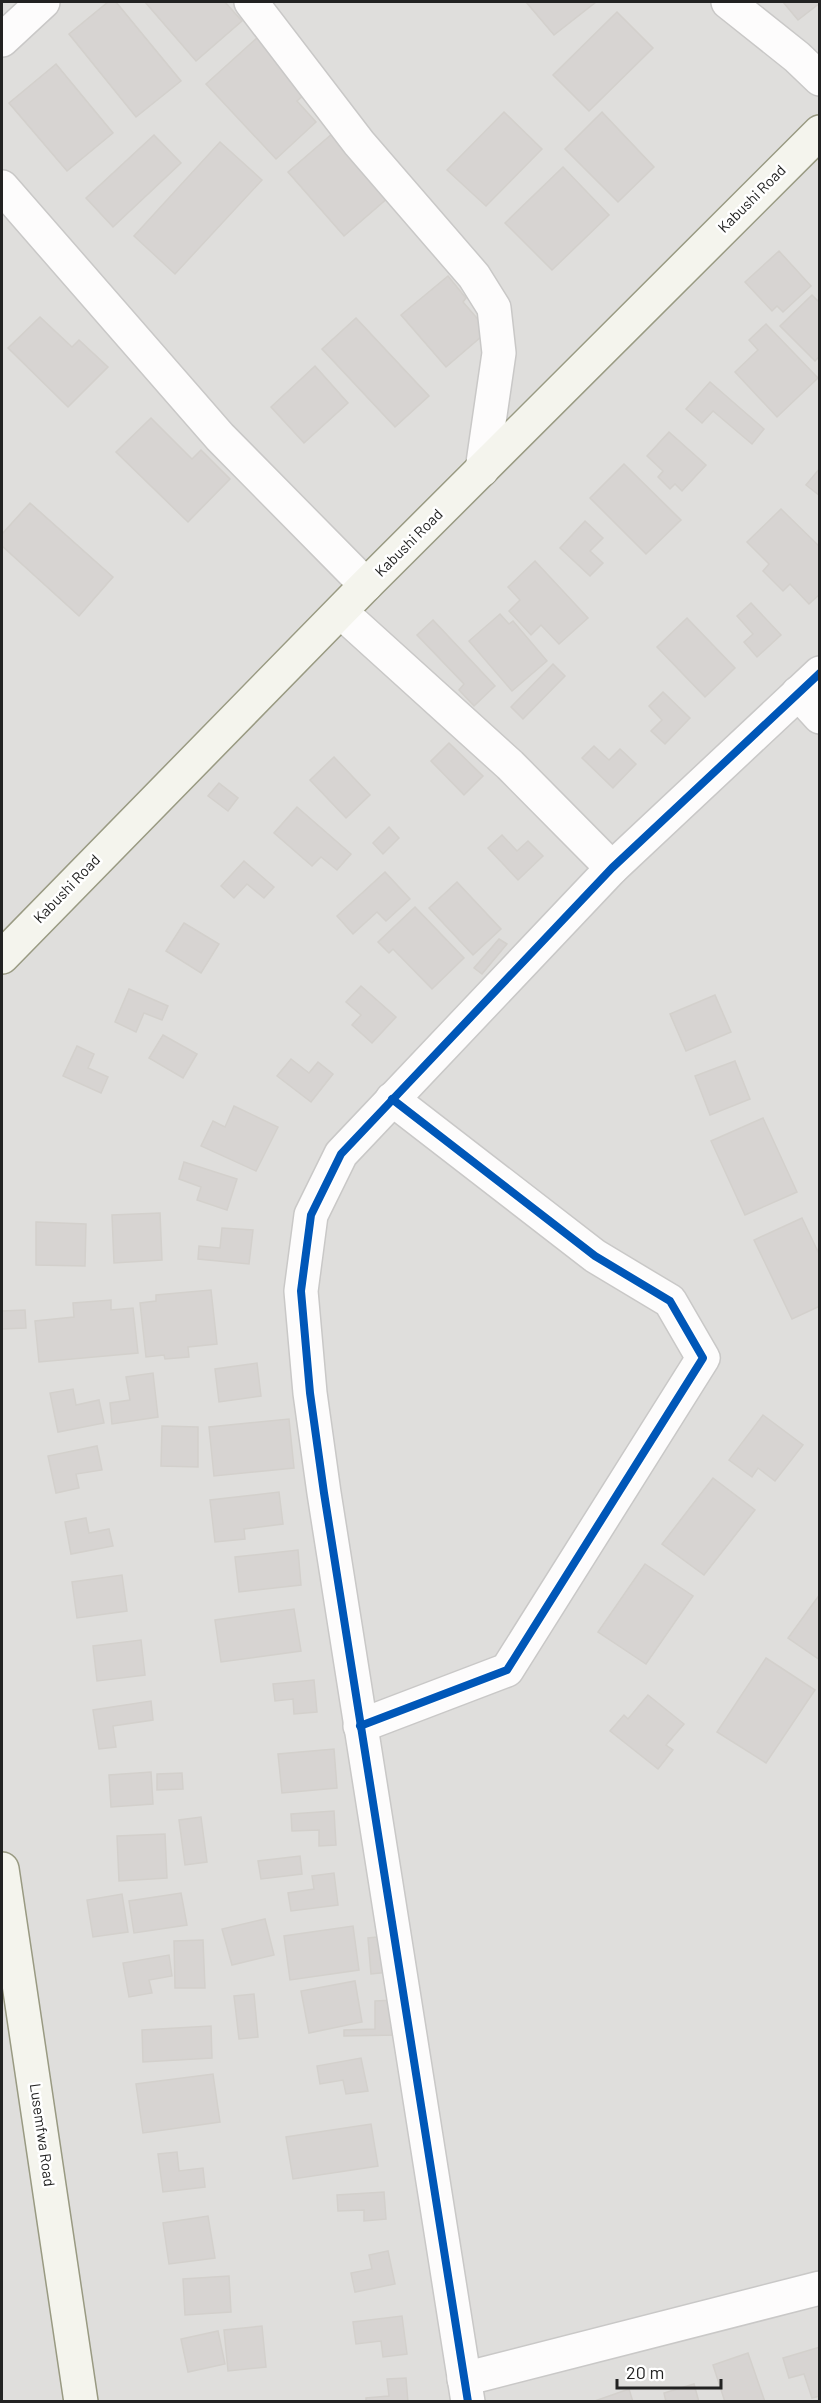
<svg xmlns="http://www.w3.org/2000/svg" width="821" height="2403" viewBox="0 0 821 2403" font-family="Barlow,sans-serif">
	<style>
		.residential { fill: #dfdedc }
		.building { fill: #d7d4d2; stroke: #d3d0cc; stroke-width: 1.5 }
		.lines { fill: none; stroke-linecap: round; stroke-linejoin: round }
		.street-casing { stroke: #c9c8c7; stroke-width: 36 }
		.secondary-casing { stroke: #999a82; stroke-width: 36 }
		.street { stroke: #fdfcfc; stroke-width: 33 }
		.secondary { stroke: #f4f4ed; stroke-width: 33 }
		.cycleway-casing { stroke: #fff; stroke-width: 11 }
		.cycleway { stroke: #0057b8; stroke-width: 8 }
		.labels { text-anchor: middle; stroke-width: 5; stroke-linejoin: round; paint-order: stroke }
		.street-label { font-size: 15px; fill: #222; stroke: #fff }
	</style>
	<rect width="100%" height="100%" fill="#f0eeeb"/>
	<rect class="residential" x="2" y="2" width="817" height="2399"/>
	<g class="building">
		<path d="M108,2h8l65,79 -45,36 -67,-83z"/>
		<path d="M145,2h80l17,19 -46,40z"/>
		<path d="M526,2h70l-42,33z"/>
		<path d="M783,2h37v1l-22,17z"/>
		<path d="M617,12l36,36 -64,63 -36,-36z"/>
		<path d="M258,37l50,54 -11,10 19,21 -40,37 -70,-75z"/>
		<path d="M56,64l57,69 -46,38 -58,-68z"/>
		<path d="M504,112l38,37 -56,57 -39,-36z"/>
		<path d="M602,112l52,55 -36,35 -53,-53z"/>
		<path d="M333,133l56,64 -45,39 -56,-64z"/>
		<path d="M154,135l27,28 -68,64 -27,-29z"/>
		<path d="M220,142l42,38 -87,94 -41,-38z"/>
		<path d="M563,167l46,48 -57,55 -47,-47z"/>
		<path d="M779,251l32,35 -28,26 -6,-6 -5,5 -27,-29z"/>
		<path d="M448,276l18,22 -3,4 25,29 -42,36 -45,-52z"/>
		<path d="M812,295l8,8v53l-5,5 -35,-35z"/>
		<path d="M40,317l32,30 7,-7 29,27 -40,40 -60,-59z"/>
		<path d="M356,318l73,78 -34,31 -73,-78z"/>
		<path d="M766,324l52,54 -41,39 -42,-45 23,-22 -9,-10z"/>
		<path d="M315,366l33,37 -44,40 -33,-36z"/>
		<path d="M710,382l54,47 -12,15 -39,-33 -11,12 -16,-14z"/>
		<path d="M151,418l41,41 9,-9 29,29 -42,43 -72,-70z"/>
		<path d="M669,432l37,33 -24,26 -7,-7 -5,5 -12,-12 5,-6 -16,-15z"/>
		<path d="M624,464l57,56 -35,34 -56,-56z"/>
		<path d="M820,468v28l-14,-11z"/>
		<path d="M30,503l83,74 -34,39 -77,-70v-12z"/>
		<path d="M781,509l39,38v47l-11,10 -19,-20 -7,7 -20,-20 6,-7 -22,-22z"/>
		<path d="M585,521l18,17 -13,13 13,12 -13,13 -30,-28z"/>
		<path d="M535,561l53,57 -29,26 -18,-19 -10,10 -22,-24 11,-11 -12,-13z"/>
		<path d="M751,603l30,32 -24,22 -13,-15 9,-8 -16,-18z"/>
		<path d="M500,614l9,10 4,-3 34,40 -35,30 -43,-50z"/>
		<path d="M687,618l48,50 -30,29 -48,-50z"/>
		<path d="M433,620l62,66 -21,20 -15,-16 5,-6 -47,-49z"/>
		<path d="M553,664l12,12 -42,43 -12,-12z"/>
		<path d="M663,692l27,26 -25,26 -14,-13 11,-11 -13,-14z"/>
		<path d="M449,743l34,33 -19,19 -33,-34z"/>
		<path d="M594,746l15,14 11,-11 16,15 -23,24 -31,-30z"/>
		<path d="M334,757l36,38 -24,23 -36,-38z"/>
		<path d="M219,783l19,15 -10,13 -20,-15z"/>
		<path d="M297,807l54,47 -14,16 -16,-13 -9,9 -38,-33z"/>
		<path d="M389,827l10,11 -16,16 -10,-11z"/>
		<path d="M502,835l15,16 11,-10 15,15 -25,24 -30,-32z"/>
		<path d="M244,861l30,26 -10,11 -17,-14 -13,14 -13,-12z"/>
		<path d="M385,872l25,27 -24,22 -9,-9 -24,22 -16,-18z"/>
		<path d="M457,882l44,47 -28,26 -44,-47z"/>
		<path d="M415,907l49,51 -32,31 -39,-40 -4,4 -11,-11z"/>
		<path d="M184,923l35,21 -18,29 -35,-22z"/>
		<path d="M499,939l8,5 -25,30 -8,-6z"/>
		<path d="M361,986l35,31 -24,26 -20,-18 9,-10 -15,-13z"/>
		<path d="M129,989l39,17 -6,14 -18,-7 -8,19 -21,-10z"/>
		<path d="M715,995l16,37 -45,19 -16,-37z"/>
		<path d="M163,1035l34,19 -14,24 -34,-20z"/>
		<path d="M77,1046l17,8 -6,14 20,9 -7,16 -38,-17z"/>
		<path d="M291,1059l18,14 9,-11 15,12 -22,28 -34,-26z"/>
		<path d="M735,1061l15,38 -40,16 -15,-39z"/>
		<path d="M234,1106l44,21 -22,44 -55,-25 12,-25 12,6z"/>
		<path d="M763,1118l34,74 -52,23 -34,-74z"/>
		<path d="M184,1162l53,17 -10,31 -30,-10 4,-13 -22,-8z"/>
		<path d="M160,1213l2,47 -48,3 -2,-48z"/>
		<path d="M802,1218l18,38v50l-28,13 -38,-79z"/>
		<path d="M36,1222l50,2 -1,42 -49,-1z"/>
		<path d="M222,1228l31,2 -4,34 -51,-5 1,-13 21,2z"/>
		<path d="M211,1290l6,54 -29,3 1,10 -24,2 -1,-4 -18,2 -6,-54 16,-2v-6z"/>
		<path d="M111,1300v10l22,-2 5,45 -99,9 -4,-41 39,-4 -1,-14z"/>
		<path d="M25,1310l1,18 -24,1v-18z"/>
		<path d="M257,1363l4,33 -42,6 -4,-33z"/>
		<path d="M153,1373l5,44 -46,7 -2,-21 20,-3 -4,-23z"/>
		<path d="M73,1389l3,16 23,-5 5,23 -46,9 -8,-39z"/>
		<path d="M763,1415l40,30 -28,36 -17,-13 -6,9 -23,-17z"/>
		<path d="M289,1419l5,49 -80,8 -5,-49z"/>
		<path d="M162,1426l36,1v40l-37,-1z"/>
		<path d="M97,1446l5,24 -26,4 3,14 -23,5 -8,-37z"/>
		<path d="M713,1478l42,32 -51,65 -42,-31z"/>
		<path d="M279,1492l4,32 -39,5 1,10 -30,3 -5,-42z"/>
		<path d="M86,1518l3,15 20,-4 4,17 -42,8 -6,-32z"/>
		<path d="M298,1550l3,35 -62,7 -4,-35z"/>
		<path d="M645,1564l48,32 -47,68 -48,-32z"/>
		<path d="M122,1575l5,36 -50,7 -5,-36z"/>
		<path d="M820,1594v66l-32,-22z"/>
		<path d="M294,1609l7,42 -80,11 -6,-42z"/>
		<path d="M141,1640l4,35 -48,6 -4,-35z"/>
		<path d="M766,1658l49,32 -49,73 -49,-31z"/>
		<path d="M314,1680l3,32 -23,2 -1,-15 -18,2 -2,-17z"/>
		<path d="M648,1695l36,29 -18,21 7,5 -15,19 -48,-38 14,-16 4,4z"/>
		<path d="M151,1701l2,19 -40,6 3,21 -17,2 -6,-39z"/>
		<path d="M334,1749l3,39 -55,5 -4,-39z"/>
		<path d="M151,1772l2,32 -42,3 -2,-32z"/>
		<path d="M182,1773l1,16 -26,1v-16z"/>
		<path d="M334,1811l2,34 -17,1v-16l-27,1 -1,-17z"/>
		<path d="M201,1817l6,45 -22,3 -6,-45z"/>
		<path d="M165,1834l2,44 -48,3 -2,-45z"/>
		<path d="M300,1856l2,18 -41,5 -3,-18z"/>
		<path d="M334,1873l4,32 -47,6 -3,-18 26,-4 -2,-13z"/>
		<path d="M181,1893l6,32 -53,8 -5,-32z"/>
		<path d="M122,1894l6,38 -35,5 -6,-37z"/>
		<path d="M265,1919l9,36 -42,10 -10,-36z"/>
		<path d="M353,1926l6,44 -69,10 -6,-44z"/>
		<path d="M387,1936l3,36 -19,2 -3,-36z"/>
		<path d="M203,1940l2,48h-30l-1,-47z"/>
		<path d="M169,1955l3,21 -23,4 3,13 -23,4 -6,-34z"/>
		<path d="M355,1981l7,41 -53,11 -8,-42z"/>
		<path d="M254,1994l4,43 -19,2 -5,-43z"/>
		<path d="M397,2000l1,35 -54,1v-6l31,-1v-28z"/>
		<path d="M211,2026l1,32 -69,4 -1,-32z"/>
		<path d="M361,2058l7,33 -22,3 -3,-14 -23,4 -3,-18z"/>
		<path d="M213,2074l7,48 -77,11 -7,-49z"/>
		<path d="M371,2124l7,42 -85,13 -7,-42z"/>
		<path d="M177,2152l2,19 24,-3 2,19 -42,5 -5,-38z"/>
		<path d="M384,2192l2,27 -22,2v-11l-26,1 -1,-16z"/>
		<path d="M208,2216l7,42 -46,6 -6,-41z"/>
		<path d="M388,2251l7,33 -40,8 -4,-19 21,-4 -3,-14z"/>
		<path d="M229,2276l2,36 -46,3 -2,-36z"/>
		<path d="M402,2316l5,38 -24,3 -2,-16 -25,3 -3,-22z"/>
		<path d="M262,2326l4,41 -38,4 -4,-41z"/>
		<path d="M218,2331l7,33 -37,8 -7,-33z"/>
		<path d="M820,2347v49l-8,2 -8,-24 -15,4 -6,-20z"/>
		<path d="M748,2353l17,49h-40l-12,-37z"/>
		<path d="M406,2378l2,24h-42v-4l23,-2 -2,-17z"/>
		<path d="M694,2384l5,18h-33l-2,-9z"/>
		<path d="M629,2389l4,13h-41z"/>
	</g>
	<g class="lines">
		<g class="street-casing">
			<g id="street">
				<path d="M251,2l108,141 115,133 20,32 5,45 -17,117"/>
				<path d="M728,2l69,55 23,22"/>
				<path d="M2,40l41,-38"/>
				<path d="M2,187l218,250 146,148"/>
				<path d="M341,612l169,153 102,103"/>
				<path d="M798,693l22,24"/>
				<path d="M360,1726l147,-56 196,-312 -33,-57 -75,-45 -203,-157"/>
				<path d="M464,2379l356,-91"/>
				<path d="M468,2402l-144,-909 -14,-100 -9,-102 10,-76 30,-61 271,-286 208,-195"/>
			</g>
		</g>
		<g class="secondary-casing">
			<g id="secondary">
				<path d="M2,957l364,-372 454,-453"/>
				<path d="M2,1869l79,533"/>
			</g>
		</g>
		<use href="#street" class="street"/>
		<use href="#secondary" class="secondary"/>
		<g class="cycleway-casing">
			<g id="cycleway">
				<path d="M360,1726l147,-56 196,-312 -33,-57 -75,-45 -203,-157"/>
				<path d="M468,2402l-144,-909 -14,-100 -9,-102 10,-76 30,-61 271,-286 208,-195"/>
			</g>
		</g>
		<use href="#cycleway" class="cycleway"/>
	</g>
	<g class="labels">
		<g class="street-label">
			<text transform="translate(752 199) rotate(-45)" y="5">Kabushi Road</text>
			<text transform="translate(409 543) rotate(-45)" y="5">Kabushi Road</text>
			<text transform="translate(67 889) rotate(-46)" y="5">Kabushi Road</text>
			<text transform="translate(42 2135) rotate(82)" y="5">Lusemfwa Road</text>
		</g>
	</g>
	<rect width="821" height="2403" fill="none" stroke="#222222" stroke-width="6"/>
	<path d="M617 2379v9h104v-9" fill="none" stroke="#222222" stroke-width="3"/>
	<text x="626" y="2379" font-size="18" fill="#222222" stroke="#ffffff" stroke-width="4.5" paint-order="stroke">20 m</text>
</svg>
